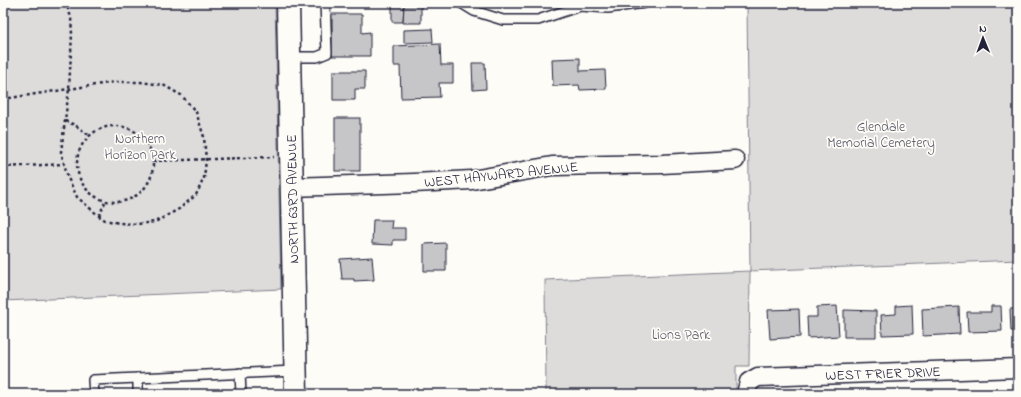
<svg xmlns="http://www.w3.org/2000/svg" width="1021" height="397" viewBox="0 0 1021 397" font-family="'Indie Flower',sans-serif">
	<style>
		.green { fill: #dddcdb; stroke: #807f8b }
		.building { fill: #c6c6c8; stroke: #22223b }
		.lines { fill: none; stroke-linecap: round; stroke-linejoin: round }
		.lane-casing { stroke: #22223b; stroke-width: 12 }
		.street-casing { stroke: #22223b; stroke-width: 21 }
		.secondary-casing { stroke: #22223b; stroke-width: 25 }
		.path { stroke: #22223b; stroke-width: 2.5; stroke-dasharray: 3 3; stroke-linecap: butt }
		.lane { stroke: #fdfcf7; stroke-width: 9 }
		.street { stroke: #fdfcf7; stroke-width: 18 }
		.secondary { stroke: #fdfcf7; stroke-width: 22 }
		.labels { text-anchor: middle; stroke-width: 3.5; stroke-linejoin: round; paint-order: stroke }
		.park-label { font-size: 14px; fill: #5a5a6b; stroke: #fdfcf7 }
		.street-label { font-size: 14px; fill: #22223b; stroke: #fdfcf7 }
	</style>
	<rect width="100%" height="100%" fill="#fdfcf7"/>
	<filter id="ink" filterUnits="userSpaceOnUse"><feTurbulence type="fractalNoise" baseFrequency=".025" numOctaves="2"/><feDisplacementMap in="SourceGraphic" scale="8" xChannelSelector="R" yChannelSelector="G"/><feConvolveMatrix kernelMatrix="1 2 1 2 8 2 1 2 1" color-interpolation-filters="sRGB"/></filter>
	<g filter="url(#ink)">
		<g class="green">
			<path d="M3,3h272l6,286 -278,12z"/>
			<path d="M747,3h271v257l-268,11 -1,95h-13v28h-190l-1,-114 205,-9z"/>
		</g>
		<g class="building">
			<path d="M392,3h12l-1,19h-11z"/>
			<path d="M404,5h17v18h-18z"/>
			<path d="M332,14h30v19l8,-1v24h-38z"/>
			<path d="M432,29l1,13 -29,1v-13z"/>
			<path d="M440,44l1,21h12v18h-14l1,14 -39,1 -1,-32h-6v-20z"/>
			<path d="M580,58v13l25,-1 1,19 -26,1 -1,-5 -26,1 -1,-27z"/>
			<path d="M472,63h13l1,26 -13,1z"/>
			<path d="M333,71h32v18h-10v11h-22z"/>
			<rect x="335" y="118" width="25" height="53"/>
			<path d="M373,220h19l-1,8h14v12h-12v5l-21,-1z"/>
			<path d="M446,243v28h-22v-27z"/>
			<path d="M372,257l2,23 -20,1v-2h-12l-2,-20z"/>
			<path d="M912,305l1,29 -31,1 -1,-20 15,-1v-8z"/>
			<path d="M837,306l2,30 -31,2 -1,-21h10v-10z"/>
			<path d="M991,306h10l1,25 -34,1 -1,-20h24z"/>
			<path d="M959,307l1,27 -37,2 -1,-27z"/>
			<path d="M799,309l1,28 -30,2 -2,-29z"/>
			<path d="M1010,309h8v21l-7,1z"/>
			<path d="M844,310l32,1v26h-32z"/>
		</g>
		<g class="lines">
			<g class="lane-casing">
				<g id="lane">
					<path d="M461,3l13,8 29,9h35l42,-14 28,2 37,-5"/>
					<path d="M289,57h28l10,-4 -2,-50"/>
					<path d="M240,373l1,21"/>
					<path d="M138,378v16"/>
					<path d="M94,394l-1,-14 202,-9"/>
				</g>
			</g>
			<g class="street-casing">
				<g id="street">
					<path d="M291,187l123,-4 58,-3 80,-14 110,-2 73,-4"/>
					<path d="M746,394l3,-12 9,-5 260,-9"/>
				</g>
			</g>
			<g class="secondary-casing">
				<path id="secondary" d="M288,3l8,391"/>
			</g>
			<g class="path">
				<path d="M3,99l66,-10 46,-7h25l23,3 18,10 15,17 8,25 2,23 -2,18 -8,17 -17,14 -24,13 -17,2 -19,-1 -14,-3 -6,-4 -22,-19 -9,-19 -7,-26 8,-63 3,-55 -1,-17 -5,-14"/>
				<path d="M65,121l10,4 15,11"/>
				<circle cx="115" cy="164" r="38"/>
				<path d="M153,161l121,-4"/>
				<path d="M3,167l61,-3"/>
				<path d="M99,216l7,-16"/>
			</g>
			<use href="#lane" class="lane"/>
			<use href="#street" class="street"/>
			<use href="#secondary" class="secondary"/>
		</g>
	</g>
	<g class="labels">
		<g class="park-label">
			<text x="881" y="131">Glendale<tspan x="881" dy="16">Memorial Cemetery</tspan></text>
			<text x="140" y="143">Northern<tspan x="140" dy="16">Horizon Park</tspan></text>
			<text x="681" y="339">Lions Park</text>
		</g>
		<g class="street-label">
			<text transform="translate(501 174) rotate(-6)" y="5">WEST HAYWARD AVENUE</text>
			<text transform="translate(292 199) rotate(-91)" y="5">NORTH 63RD AVENUE</text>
			<text transform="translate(883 373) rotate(-2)" y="5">WEST FRIER DRIVE</text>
		</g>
	</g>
	<rect width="1021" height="397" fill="none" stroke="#fdfcf7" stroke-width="16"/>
	<rect x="8" y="8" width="1005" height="381" fill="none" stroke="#22223b" stroke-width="1.5" filter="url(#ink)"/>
	<g transform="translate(983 38) rotate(359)" stroke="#fdfcf7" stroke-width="3" paint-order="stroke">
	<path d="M0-3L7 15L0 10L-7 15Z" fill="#22223b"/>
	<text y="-6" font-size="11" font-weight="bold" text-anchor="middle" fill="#22223b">N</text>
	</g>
</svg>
